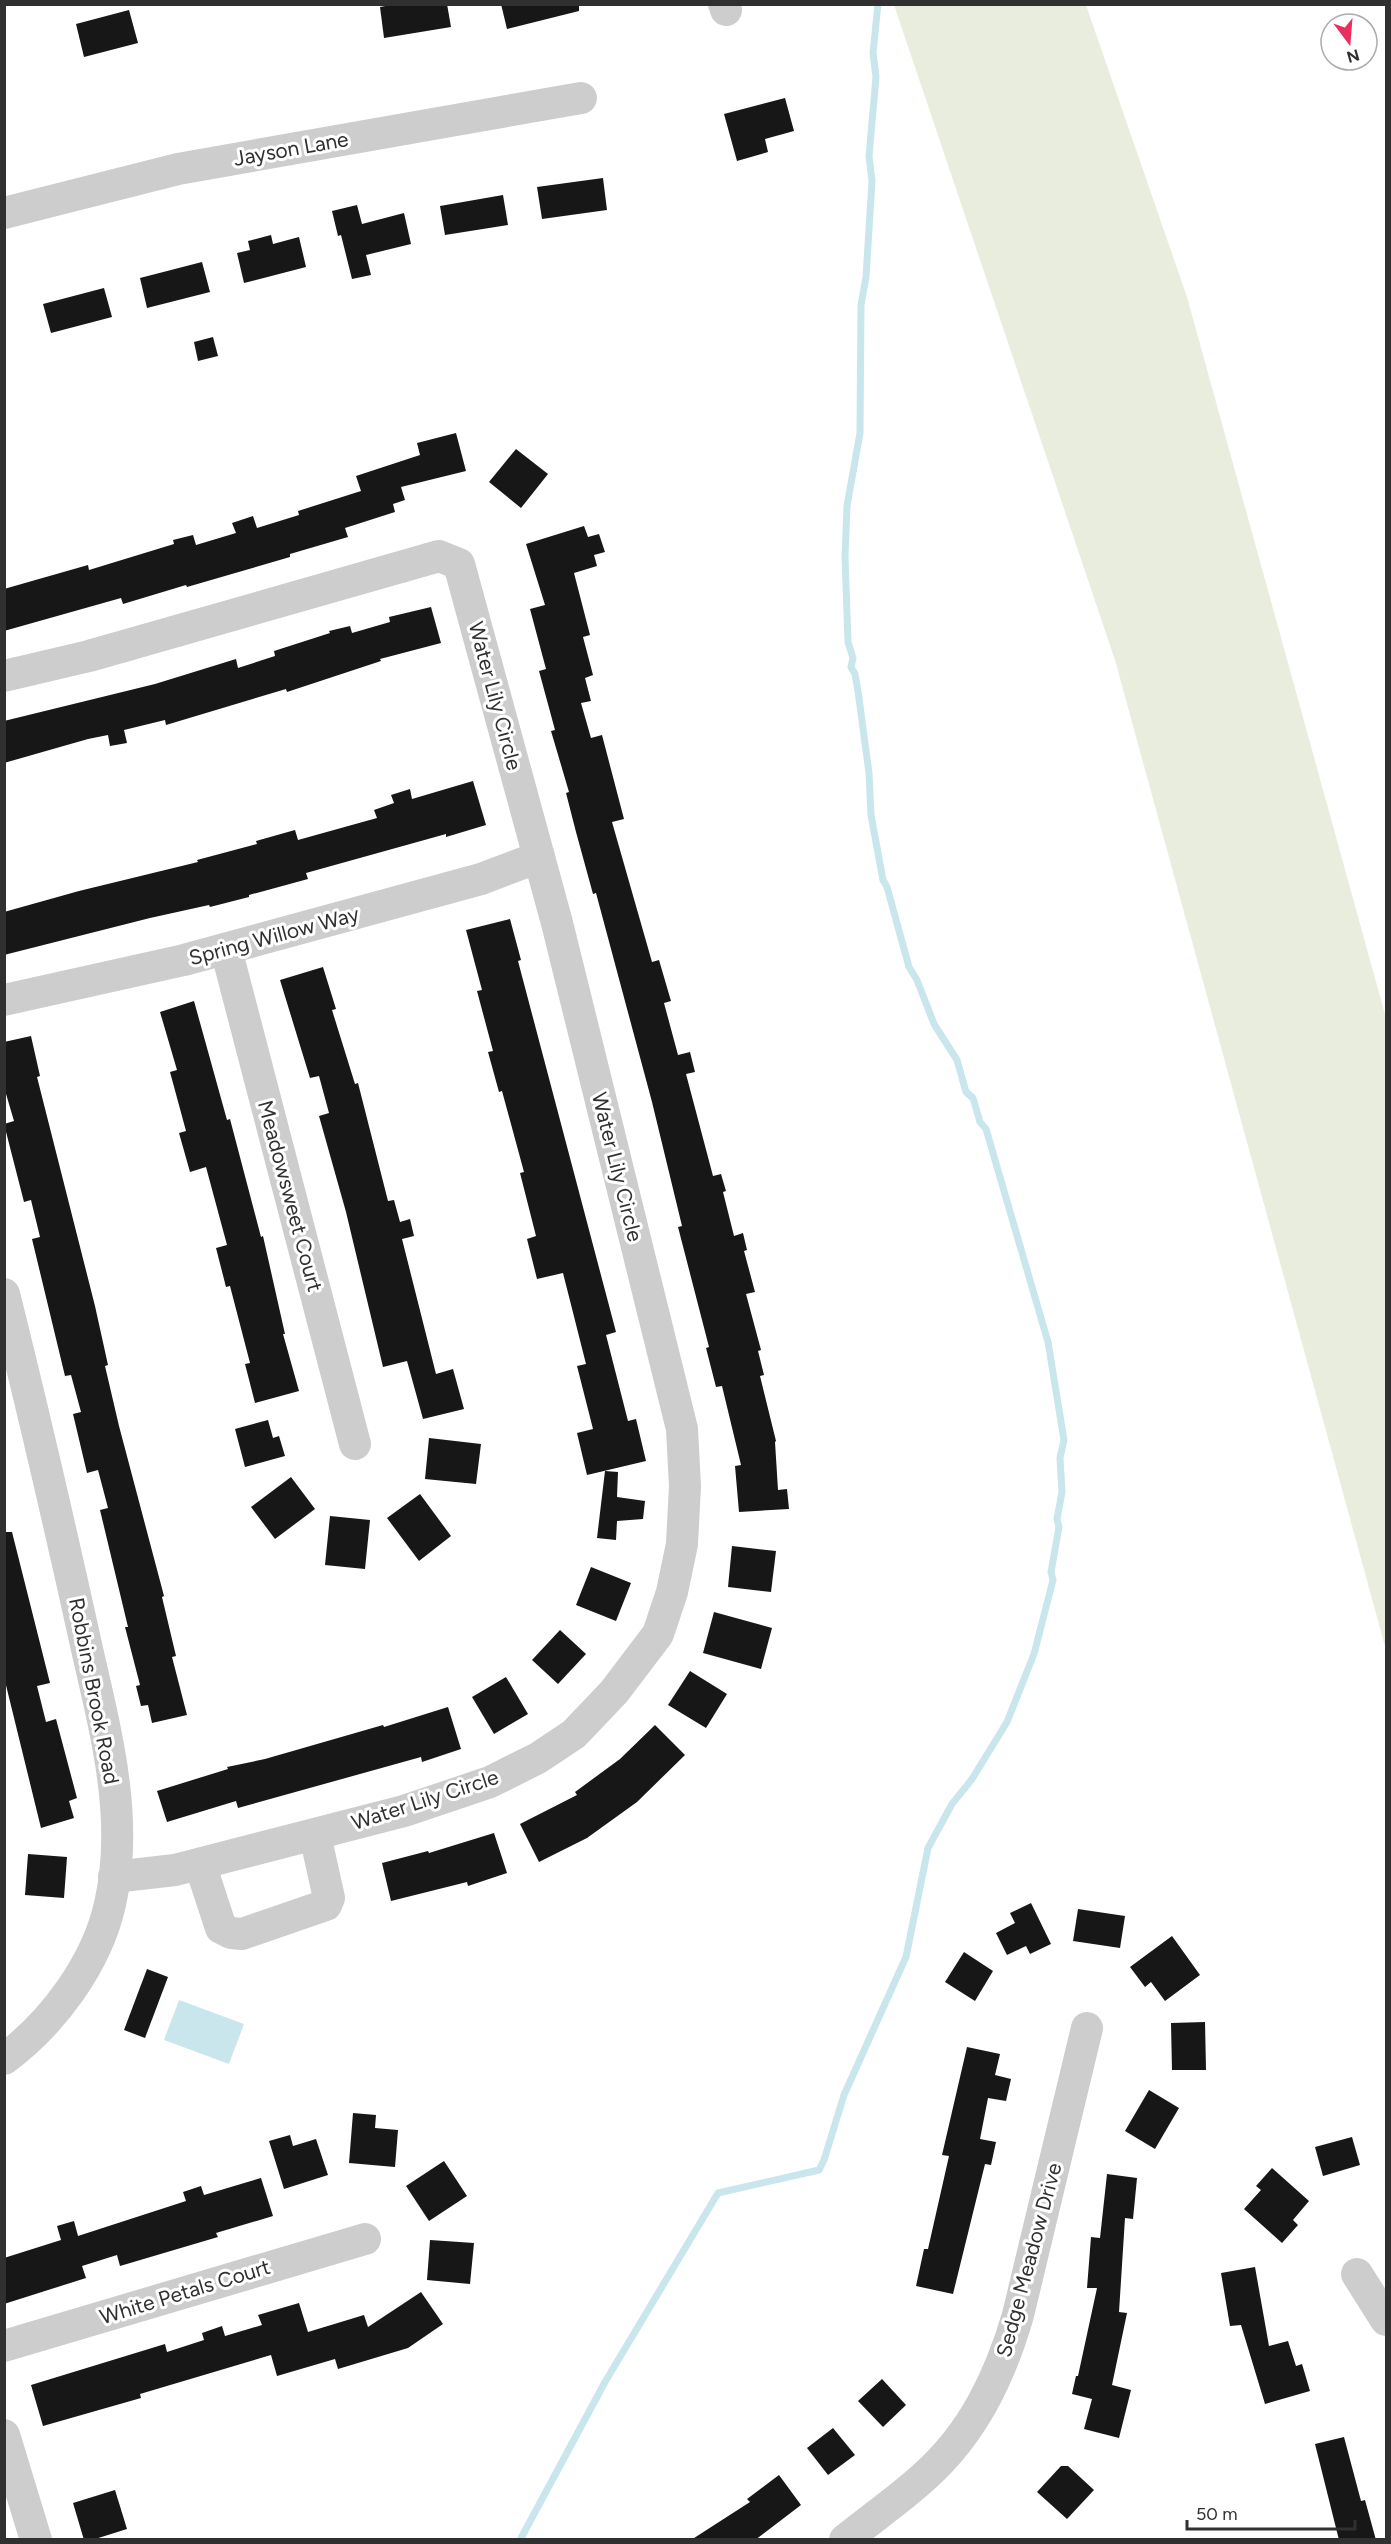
<svg xmlns="http://www.w3.org/2000/svg" width="1391" height="2544" viewBox="0 0 1391 2544" font-family="Figtree,sans-serif">
	<style>
		.green { fill: #e9edde }
		.water { fill: #cae6ed }
		.lines { fill: none; stroke-linecap: round; stroke-linejoin: round }
		.stream { stroke: #cae6ed; stroke-width: 7 }
		.building { fill: #171717 }
		.minor { stroke: #cdcdcd; stroke-width: 32 }
		.labels { text-anchor: middle; stroke-width: 6; stroke-linejoin: round; paint-order: stroke }
		.street-label { font-size: 21px; fill: #303030; stroke: #fff }
	</style>
	<rect width="100%" height="100%" fill="#fff"/>
	<path class="green" d="M894,5h192l101,292 199,721v632l-271,-990z"/>
	<path class="water" d="M179,2000l65,24 -15,40 -65,-24z"/>
	<g class="lines">
		<path class="stream" d="M520,2540l85,-158 113,-189 101,-23 5,-10 20,-65 62,-138 22,-109 24,-44 20,-25 35,-57 27,-68 19,-74 -2,-8 8,-45 -2,-8 5,-27 -2,-34 4,-18 -16,-98 -62,-213 -6,-7 -7,-24 -7,-6 -9,-32 -23,-36 -17,-44 -8,-13 -22,-80 -4,-7 -12,-65 -2,-42 -11,-82 -3,-17 -4,-7 2,-9 -5,-16 -3,-85 2,-51 13,-73 1,-128 5,-28 6,-96 -3,-25 7,-79 -3,-24 5,-49"/>
	</g>
	<g class="building">
		<path d="M396,4h51l4,23 -67,11 -4,-31z"/>
		<path d="M501,4h78v7l-72,18z"/>
		<path d="M129,10l9,33 -54,14 -8,-33z"/>
		<path d="M785,98l9,33 -29,8 3,13 -31,9 -13,-47z"/>
		<path d="M603,178l4,32 -65,9 -5,-32z"/>
		<path d="M503,195l5,30 -63,10 -5,-29z"/>
		<path d="M357,205l5,19 42,-11 7,31 -45,11 5,20 -19,4 -11,-44 -3,1 -6,-25z"/>
		<path d="M271,235l2,9 26,-7 7,30 -62,16 -7,-30 13,-3 -2,-9z"/>
		<path d="M202,262l8,30 -63,16 -7,-30z"/>
		<path d="M104,288l8,29 -61,16 -8,-29z"/>
		<path d="M213,337l5,19 -20,5 -4,-19z"/>
		<path d="M456,433l10,38 -65,16 4,13 -12,4 2,8 -50,16 3,9 -58,17v3l-103,30 -1,-2 -63,19 -2,-6 -117,33v-42l84,-24 1,5 85,-26 -1,-4 20,-5 3,10 40,-12 -4,-10 21,-7 4,12 42,-13 -1,-4 63,-20 -5,-15 64,-21 -3,-12z"/>
		<path d="M516,449l32,25 -27,34 -32,-26z"/>
		<path d="M584,526l4,11 11,-3 6,18 -11,3 3,11 -23,7 16,62 -7,2 10,38 -8,3 6,23 -10,2 10,35 11,-3 22,84 -12,3 40,140 7,-2 12,41 -7,2 14,52 12,-3 5,20 -9,2 27,102 8,-2 5,17 -3,1 11,44 9,-3 4,17 -3,1 11,41 -9,2 15,56 -3,1 6,24 -4,1 16,65 -1,1 3,48 9,-1 2,20 -50,3 -4,-46 6,-1 -19,-79 -6,1 -10,-39 3,-1 -31,-120 4,-1 -30,-124 -56,-209 -3,1 -17,-62 -10,-39 3,-1 -18,-61 4,-1 -16,-59 7,-2 -16,-60 15,-4 -19,-61z"/>
		<path d="M431,607l10,36 -61,16 1,2 -94,31 -1,-3 -120,36 -1,-5 -41,10 3,13 -17,3 -2,-11 -20,4 -84,24v-42l151,-37 81,-25 2,9 37,-12 -1,-5 56,-18 -1,-2 21,-5 2,7 38,-11 -1,-5z"/>
		<path d="M473,781l13,44 -40,12v-3l-140,39 2,6 -59,16v2l-39,10 -1,-2 -59,13 -146,37v-43l75,-21 119,-29 -1,-2 60,-16 -1,-3 39,-11 3,10 79,-22 -3,-8 20,-7 -3,-8 19,-6 2,10z"/>
		<path d="M510,919l11,41 -3,1 98,371 -10,3 22,86 8,-2 10,42 -59,14 -10,-42 16,-4 -16,-63 9,-2 -23,-91 -26,6 -10,-40 9,-3 -16,-63 4,-1 -22,-81 -3,1 -11,-40 5,-1 -16,-60 5,-1 -16,-60z"/>
		<path d="M323,967l13,42 -4,1 23,74 3,-1 30,118 6,-1 6,22 10,-3 4,17 -12,3 34,135 17,-5 11,40 -41,10 -16,-58 -24,6 -37,-155 -27,-96 10,-3 -10,-37 -9,2 -30,-98z"/>
		<path d="M194,1001l33,119 3,-1 31,118 2,-1 22,98h-2l16,57 -44,12 -10,-39 5,-1 -20,-77 -4,1 -10,-39 11,-3 -21,-78 -16,5 -11,-39 7,-2 -16,-59 7,-2 -17,-58z"/>
		<path d="M31,1036l9,40 -3,1 58,229 13,59 -3,1 14,60 45,170 -2,1 14,59 -4,1 15,58 -35,8 -4,-18 -7,1 -5,-20 4,-1 -15,-58h3l-28,-117 8,-2 -10,-38 -11,3 -14,-59 8,-2 -10,-37 -6,1 -33,-137 8,-2 -9,-37 -7,2 -20,-78 10,-3 -10,-34v-45z"/>
		<path d="M268,1420l5,18 6,-2 6,20 -40,11 -10,-38z"/>
		<path d="M429,1438l52,6 -5,40 -51,-5z"/>
		<path d="M605,1471l13,1 -1,25 28,4 -2,18 -26,2 -1,19 -19,-2z"/>
		<path d="M291,1477l24,32 -40,30 -24,-32z"/>
		<path d="M420,1494l31,42 -32,25 -32,-43z"/>
		<path d="M330,1516l40,4 -5,49 -40,-4z"/>
		<path d="M4,1532h8l38,151 -13,3 9,36 10,-3 21,79 -8,3 5,17 -33,10 -37,-151z"/>
		<path d="M732,1546l44,5 -5,41 -43,-5z"/>
		<path d="M591,1567l40,16 -15,38 -40,-16z"/>
		<path d="M714,1612l58,16 -11,41 -58,-16z"/>
		<path d="M560,1630l26,24 -28,30 -26,-24z"/>
		<path d="M690,1671l37,23 -21,34 -38,-23z"/>
		<path d="M506,1677l22,37 -34,20 -22,-37z"/>
		<path d="M448,1707l13,42 -39,13 -1,-5 -183,51 -2,-7 -69,21 -10,-31 71,-22 -1,-2 38,-8 118,-34 1,2z"/>
		<path d="M655,1725l30,30 -48,47 -50,36 -48,24 -19,-38 57,-29 -2,-3 45,-33z"/>
		<path d="M494,1833l13,40 -39,13 -1,-4 -76,19 -9,-38 46,-12 1,2z"/>
		<path d="M28,1854l39,3 -3,41 -39,-3z"/>
		<path d="M1031,1903l20,41 -21,10 -4,-8 -19,9 -11,-22 19,-10 -5,-10z"/>
		<path d="M1078,1909l47,7 -5,32 -47,-7z"/>
		<path d="M1172,1936l28,39 -35,26 -14,-19 -6,5 -15,-20z"/>
		<path d="M964,1952l29,19 -18,30 -30,-19z"/>
		<path d="M147,1969l21,8 -23,61 -21,-8z"/>
		<path d="M1205,2022l1,48h-34l-1,-47z"/>
		<path d="M967,2047l33,7 -5,21 16,4 -5,22 -18,-3 -8,41 16,3 -5,23 -6,-1 -32,130 -37,-8 8,-37h4l21,-93 -7,-1z"/>
		<path d="M1149,2090l30,18 -24,41 -30,-18z"/>
		<path d="M353,2113l23,2 -1,13 23,2 -3,37 -46,-4z"/>
		<path d="M290,2135l3,11 23,-7 12,36 -44,14 -15,-48z"/>
		<path d="M1352,2137l8,28 -37,11 -8,-29z"/>
		<path d="M444,2161l23,35 -38,25 -23,-35z"/>
		<path d="M1272,2168l37,33 -16,19 5,5 -16,18 -38,-34 17,-19 -5,-4z"/>
		<path d="M1107,2174l30,4 -4,41 -8,-1 -6,94 8,1 -15,72 19,5 -12,48 -35,-9 8,-30 -20,-5 4,-18h2l19,-88h-10l4,-51 9,1z"/>
		<path d="M261,2178l12,38 -57,17 2,4 -98,29 -3,-11 -35,11 4,12 -82,26v-46l57,-18 -4,-14 17,-5 4,15 108,-35 -3,-9 18,-6 3,9z"/>
		<path d="M430,2240l44,3 -4,41 -43,-4z"/>
		<path d="M1255,2267l14,79 19,-5 8,25 6,-2 8,27 -45,13 -24,-79 -11,1 -9,-53z"/>
		<path d="M421,2292l22,32 -35,24 -70,21 -3,-10 -58,17 -6,-21 -131,39 1,4 -98,28 -12,-41 134,-41 2,8 37,-12 -2,-7 20,-7 3,10 37,-11 -4,-10 41,-12 9,29 56,-17 4,12z"/>
		<path d="M882,2379l24,26 -23,22 -25,-26z"/>
		<path d="M833,2428l22,27 -27,20 -21,-27z"/>
		<path d="M1344,2437l17,64 4,-1 11,40h-37l-24,-96z"/>
		<path d="M1061,2466h7l26,24 -27,29 -30,-27z"/>
		<path d="M779,2475l22,30 -46,35h-64l59,-38 -3,-3z"/>
		<path d="M115,2490l12,39 -35,11h-8l-11,-37z"/>
	</g>
	<g class="lines">
		<g class="minor">
			<path d="M724,4l2,6"/>
			<path d="M4,213l174,-44 403,-71"/>
			<path d="M4,676l85,-20 350,-100 20,8 98,359 125,506 3,57 -3,58 -10,48 -14,42 -44,58 -40,42 -36,24 -48,24 -86,29 -229,59 -61,7"/>
			<path d="M226,949l129,495"/>
			<path d="M4,1000l180,-40 297,-81 58,-22"/>
			<path d="M4,1294c28,112 54,224 79,337 19,88 48,182 27,273 -13,59 -57,119 -106,155"/>
			<path d="M200,1864l21,64 10,5 11,1 84,-29 3,-7 -14,-63"/>
			<path d="M1357,2274l29,46"/>
			<path d="M4,2346l361,-107"/>
			<path d="M4,2435l32,105"/>
			<path d="M845,2540c27,-22 55,-41 80,-64 48,-43 75,-99 93,-161l69,-287"/>
		</g>
	</g>
	<g class="labels">
		<g class="street-label">
			<text transform="translate(291 149) rotate(-10)" y="7">Jayson Lane</text>
			<text transform="translate(495 696) rotate(75)" y="7">Water Lily Circle</text>
			<text transform="translate(274 936) rotate(-15)" y="7">Spring Willow Way</text>
			<text transform="translate(617 1167) rotate(76)" y="7">Water Lily Circle</text>
			<text transform="translate(290 1196) rotate(75)" y="7">Meadowsweet Court</text>
			<text transform="translate(94 1691) rotate(79)" y="7">Robbins Brook Road</text>
			<text transform="translate(425 1800) rotate(-18)" y="7">Water Lily Circle</text>
			<text transform="translate(1029 2260) rotate(-75)" y="7">Sedge Meadow Drive</text>
			<text transform="translate(185 2292) rotate(-17)" y="7">White Petals Court</text>
		</g>
	</g>
	<rect width="1391" height="2544" fill="none" stroke="#303030" stroke-width="12"/>
	<g transform="translate(1349 42) rotate(164)"><circle r="28" fill="#ffffff" stroke="#acacac" stroke-width="1.5"/>
	<path d="M0-4.5L10 22L0 15L-10 22Z" fill="#ea2f5e"/>
	<text y="-9" font-size="16" font-weight="bold" text-anchor="middle" fill="#303030">N</text>
	</g>
	<path d="M1187 2520v9h168v-9" fill="none" stroke="#303030" stroke-width="3"/>
	<text x="1196" y="2520" font-size="18" fill="#303030" stroke="#ffffff" stroke-width="4.5" paint-order="stroke">50 m</text>
</svg>
